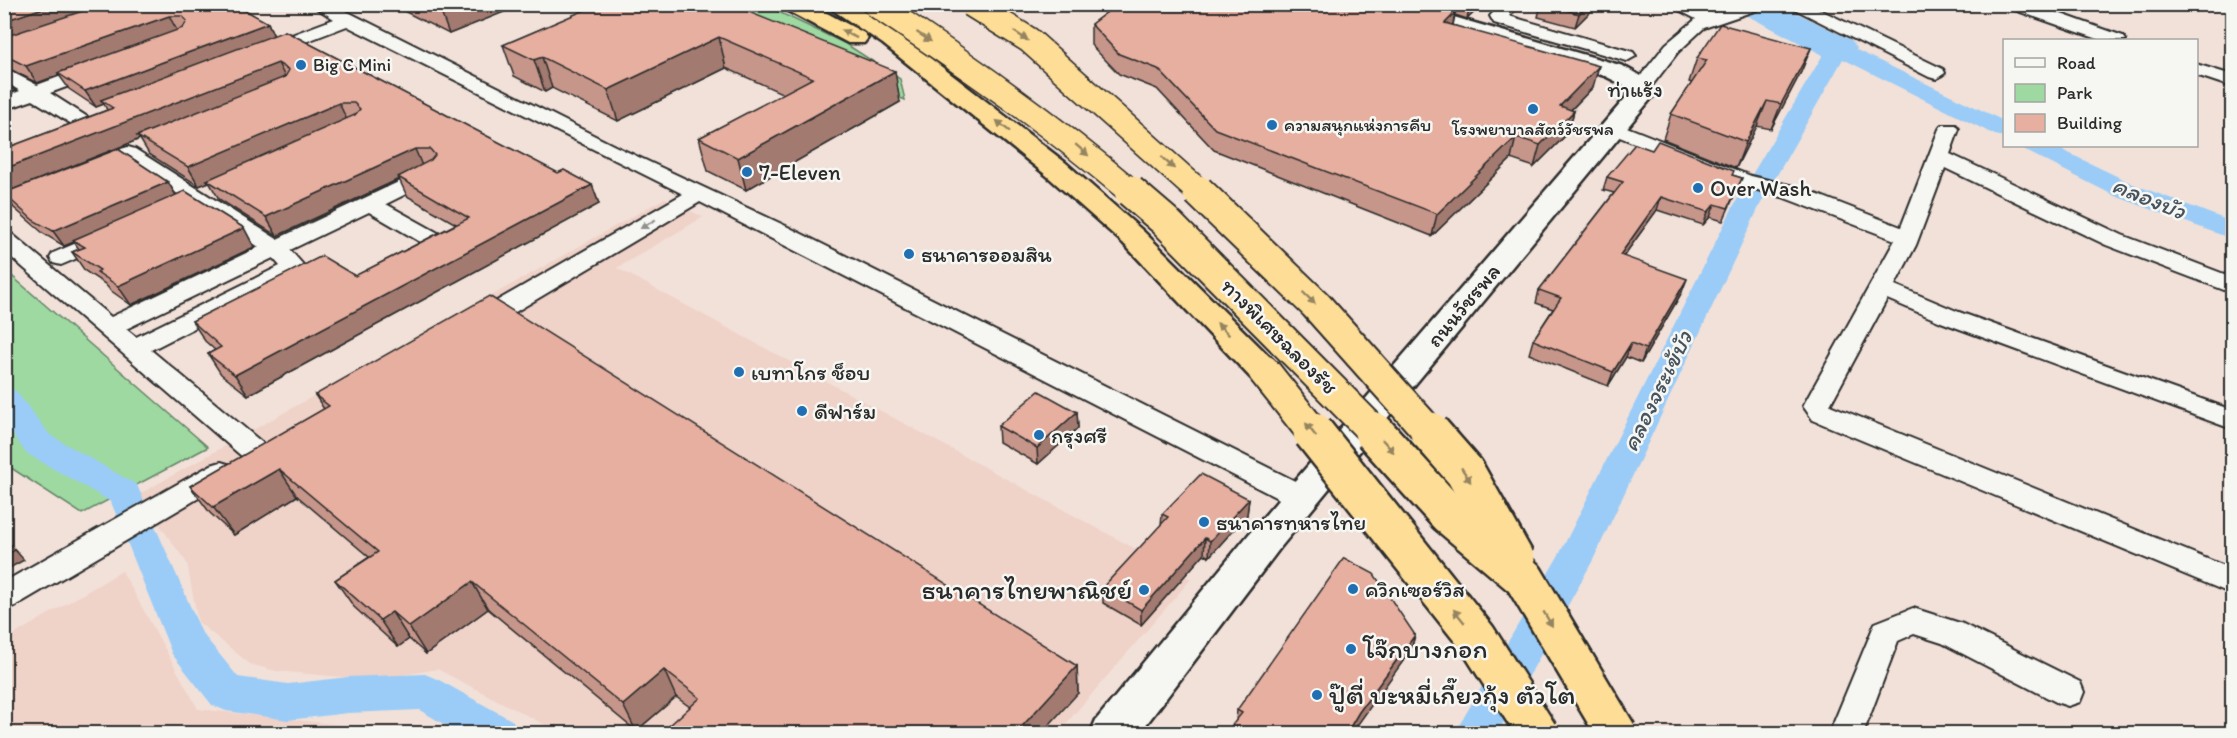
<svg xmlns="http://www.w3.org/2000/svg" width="2237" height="738" viewBox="0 0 2237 738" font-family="Itim,'Playpen Sans Thai',sans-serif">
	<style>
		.built { fill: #efd2c8 }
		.green { fill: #9dd9a0; stroke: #648266; stroke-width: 1.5 }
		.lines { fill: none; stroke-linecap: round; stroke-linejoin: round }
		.canal { fill: #9accf7; fill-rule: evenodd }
		.river { fill: #9accf7; fill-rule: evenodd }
		.minor-casing { stroke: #2b2b2b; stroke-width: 4 }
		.secondary-casing { stroke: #2b2b2b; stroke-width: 5 }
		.motorway-casing { stroke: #2b2b2b; stroke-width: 5 }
		.minor { fill: #f6f6f2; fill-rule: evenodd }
		.secondary { fill: #f6f6f2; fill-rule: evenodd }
		.motorway { fill: #fedd96; fill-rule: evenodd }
		.motorway-bridge-far2-casing { stroke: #2b2b2b; stroke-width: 28; stroke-linecap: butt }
		.motorway-bridge-far1-casing { stroke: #2b2b2b; stroke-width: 35; stroke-linecap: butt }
		.motorway-bridge-casing { stroke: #2b2b2b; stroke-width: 44; stroke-linecap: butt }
		.motorway-bridge-far2 { stroke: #fedd96; stroke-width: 25 }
		.motorway-bridge-far1 { stroke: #fedd96; stroke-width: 31 }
		.motorway-bridge { stroke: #fedd96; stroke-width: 39 }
		.wall { fill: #c7968a; stroke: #2b2b2b; stroke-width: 1.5 }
		.shaded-wall { fill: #a27a70; stroke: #2b2b2b; stroke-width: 1.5 }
		.building { fill: #e7afa0; stroke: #2b2b2b; stroke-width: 1.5 }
		.oneway { fill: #948460 }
		.oneway2 { fill: #90908e }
		.poi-dot { fill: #1f6fb2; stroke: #f6f6f2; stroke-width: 2 }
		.labels { text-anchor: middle; stroke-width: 5; stroke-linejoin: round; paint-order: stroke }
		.far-poi-label { font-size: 18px; fill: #2b2b2b; stroke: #f6f6f2; text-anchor: start }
		.far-quarter-label { font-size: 22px; fill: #2b2b2b; stroke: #f6f6f2 }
		.poi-label { font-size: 22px; fill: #2b2b2b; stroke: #f6f6f2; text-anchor: start }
		.street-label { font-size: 22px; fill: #2b2b2b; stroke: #f6f6f2 }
		.water-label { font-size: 24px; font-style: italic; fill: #47535e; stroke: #f6f6f2 }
		.near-poi-label { font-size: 27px; fill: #2b2b2b; stroke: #f6f6f2; text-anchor: start }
	</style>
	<rect width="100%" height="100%" fill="#f2e1d9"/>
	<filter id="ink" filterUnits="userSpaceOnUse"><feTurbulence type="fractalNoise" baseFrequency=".0167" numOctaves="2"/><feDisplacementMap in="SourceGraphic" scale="12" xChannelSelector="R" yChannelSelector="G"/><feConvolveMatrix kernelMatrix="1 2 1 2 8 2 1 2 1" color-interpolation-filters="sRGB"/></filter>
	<g filter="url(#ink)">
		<g class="built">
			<path d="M665,198l38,19 -86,51 574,311 -133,154h-497l-124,-64 -62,11 -99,-9 -26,-7 -52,-42 -11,-59 -49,-68z"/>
			<path d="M122,571l76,138 152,17 12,7h-357v-93z"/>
		</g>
		<g class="green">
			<path d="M675,5h89l82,39 54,35 5,21z"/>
			<path d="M5,270l203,177 -126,67 -77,-50z"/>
		</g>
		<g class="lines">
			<g class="canal">
				<path d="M1838,41l166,80v16l-9,-2 -152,-76 -83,146 -167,355 -96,174h-43l106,-181 174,-348 93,-157 3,-5z"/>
				<path d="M2023,146h31l79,38 99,38v17l-117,-43 -89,-45z"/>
				<path d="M4,387l11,3 35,45 87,50 65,148 36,44 50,7 60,-7 77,-3 14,6 74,41 6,13h-59l-40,-24 -72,3 -60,7 -62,-9 -14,-6 -40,-51 -61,-152 -85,-49 -22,-31z"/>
			</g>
			<path class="river" d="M1733,4h46l72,36 6,8 -6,8 -13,3 -13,-3 -87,-45z"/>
			<g class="minor-casing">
				<g id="minor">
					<path d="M310,4h22l283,142 173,81 523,262 4,8 -4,8 -10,3 -10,-3 -591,-303 -215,128 -9,2 -9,-2 -3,-6 3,-6 216,-124 -336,-168 -73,28h-12l-3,-4 3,-4 72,-27z"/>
					<path d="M1501,4h19l-11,12 124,36 3,4 -9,5 -133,-38 -4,-7z"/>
					<path d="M1667,4h24l22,9 26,-9h26l-2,4 -59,20 -26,24 -31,40h-14l-2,-4 35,-44 30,-25z"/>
					<path d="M1785,4h23l135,65 2,4 -9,6 -7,-2z"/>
					<path d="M2007,4h26l90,32 3,4h-25l-92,-32z"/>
					<path d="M97,63l9,6 -2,4 -54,20 39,25 3,4 -3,4h-14l-42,-26 -29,10v-13l16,-6 -16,-10v-13l33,17z"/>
					<path d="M2196,64l36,11v12l-36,-12z"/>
					<path d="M1614,122l137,54 47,11 103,40 38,-98 3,-4h14l3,4 -9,25 172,81 110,42v15l-8,-2 -118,-45 -161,-77 -29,77 -21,40 64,27 273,98v19l-291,-107 -54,-23 -57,106 402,164v25l-419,-174 -10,-14 92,-166 -113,-43 -45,-13 -130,-52 -3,-4 3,-4z"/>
					<path d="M128,147l7,2 142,90 147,-69h14l3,4 -3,4 -52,26 54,30 3,5 -3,5h-16l-55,-32 -79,38 16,18 -4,5 -151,77 114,95 4,7 -4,7 -10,3 -10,-3 -241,-208v-19l8,2 99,83 148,-70 -138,-90 -3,-4 3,-4zM273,258l7,8 -144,71 -10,-8z"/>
					<path d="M105,231l8,2 3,5 -3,5 -52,22 -8,-2 -3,-5 3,-5z"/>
					<path d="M221,462l10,3 4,7 -4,7 -216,127 -11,3v-27l207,-117z"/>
					<path d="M1913,608l50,16 117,58 4,10 -4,10 -12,4 -12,-4 -114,-59 -28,-9 -16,7 -35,93h-34l46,-111z"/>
				</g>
			</g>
			<g class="secondary-casing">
				<path id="secondary" d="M1372,4h37l214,62 21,12 10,17 -374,453 -141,186h-49l6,-14 158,-192 375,-434 -6,-9 -18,-9 -230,-67z"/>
			</g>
			<g class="motorway-casing">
				<g id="motorway">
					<path d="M781,4h29l54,29 4,5 -4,5h-16l-64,-34z"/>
					<path d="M824,4h27l48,30 167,129 77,68 133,132 5,8 -5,8 -12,3 -12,-3 -129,-136 -77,-68 -163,-131z"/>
				</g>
			</g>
			<use href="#minor" class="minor"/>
			<use href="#secondary" class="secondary"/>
			<use href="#motorway" class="motorway"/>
			<g class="motorway-bridge-far2-casing">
				<g id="motorway-bridge-far2">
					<path d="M875,4c89,59 175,119 256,188"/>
					<path d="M971,4l58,36 170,152"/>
				</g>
			</g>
			<g class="motorway-bridge-far1-casing">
				<g id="motorway-bridge-far1">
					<path d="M1130,191l35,30 211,213"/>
					<path d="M1198,191l117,113 116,130"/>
					<path d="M1264,371l50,63"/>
				</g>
			</g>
			<g class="motorway-bridge-casing">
				<g id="motorway-bridge">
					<path d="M1313,432l164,206 61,96"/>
					<path d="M1374,432l74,82 76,64 93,156"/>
					<path d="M1430,432l35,40 50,89"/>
				</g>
			</g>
			<use href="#motorway-bridge-far2" class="motorway-bridge-far2"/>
			<use href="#motorway-bridge-far1" class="motorway-bridge-far1"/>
			<use href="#motorway-bridge" class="motorway-bridge"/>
		</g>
		<g class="wall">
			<path d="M4,4h230l34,19 6,13 11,-5 273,142 6,-3 28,15 7,19 -351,191 -27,-21 -13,-20 7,-4 -10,-9 -13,-20 130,-65 33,20 101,-52 -49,-28 -8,-17 -122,57 -58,-37 -10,-17 -10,4 -50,-32 -9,-15 -134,54 112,-44 50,33 8,13 9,-4 59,37 10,19 -123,58 -21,-15 -5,-6 -20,-13 -13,-19 7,-3 -5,-7 -10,4 -20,-12 -30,-26 -10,-13v-46l103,-39 -3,-6 -8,3 -27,-18 -10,-14 -22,8 -33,-17z"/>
			<path d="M390,4h134l-75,30z"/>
			<path d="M576,4h153l171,98 -154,88 -38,-19 -9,-33 85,-44 -58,-26 -108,53 -66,-33 -7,4 -31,-16 -11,-31 85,-36z"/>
			<path d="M1111,4h278l19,5 21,-3v-2h54l-16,15 -12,-4 -2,10 140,62 -22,23 3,1 -6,22 -34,34 -23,-8 -79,77 -218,-86 -57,-61 -38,-15 -28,-29v-21l20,-15z"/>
			<path d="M1541,4h57l-23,23 -37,-10z"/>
			<path d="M1811,48l-10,24 -30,57 -14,-3 -21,42 -73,-29 8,-25 21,-31 -3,-1 8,-24z"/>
			<path d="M1732,175l10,3 -19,43 -13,-4 -7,8 -46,-15 -34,47 59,35 -41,71 -15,-6 -18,29 -79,-32 4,-14 20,-31 -17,-6 3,-13 75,-97 -11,-3 4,-13z"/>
			<path d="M315,395l762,271 1,27 -388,14 -14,-10 -40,34 -148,-122 -62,45 -17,-15 -11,8 -44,-40 -19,-27 34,-23 -72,-61 -63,39 -24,-22 -20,-27 134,-77z"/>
			<path d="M1077,412l1,16 -40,36 -39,-22 -1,-16z"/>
			<path d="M1249,499l-2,16 -38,42 -5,-3 -63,71 -38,-22v-16l58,-62 1,-11z"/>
			<path d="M1415,635l-4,15 -56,77 -119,-6 1,-11z"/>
		</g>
		<g class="shaded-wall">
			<path d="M55,4h56l-107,37v-20z"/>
			<path d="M438,4h86l-75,30z"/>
			<path d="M1471,4h12l-16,15 3,-14z"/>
			<path d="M1588,4h10l-23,23 4,-13z"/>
			<path d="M1455,13l-4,21 -6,-11z"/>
			<path d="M169,16l9,16 -120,41 1,2 -22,8 -11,-17z"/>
			<path d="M268,23l7,16 -174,61 3,4 -8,3 -11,-16z"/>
			<path d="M719,37l7,31 -108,53 -10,-31z"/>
			<path d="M1811,48l-10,24 -30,57 10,-25z"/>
			<path d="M542,57l10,31 -7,4 -11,-32z"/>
			<path d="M278,63l9,18 -150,55 3,3 -136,54v-24z"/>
			<path d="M1599,66l-6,21 -39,40 6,-21z"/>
			<path d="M895,71l5,31 -154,88 -8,-32z"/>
			<path d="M4,76l11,15 -11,4z"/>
			<path d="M1767,101l-10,25 -21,42 10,-26z"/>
			<path d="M339,103l9,19 -141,58 2,2 -10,4 -11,-19z"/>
			<path d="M1574,111l-6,22 -34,34 6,-22z"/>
			<path d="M1516,137l-5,22 -79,77 5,-22z"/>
			<path d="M415,149l8,19 -25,9 1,2 -122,57 -11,-19z"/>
			<path d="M168,182l9,15 -104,43 1,2 -10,4 -11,-15z"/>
			<path d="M592,185l7,19 -351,191 -13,-20z"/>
			<path d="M1661,197l-4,13 -42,58 5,-13z"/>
			<path d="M1715,204l-5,13 -7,8 5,-13z"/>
			<path d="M244,228l10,19 -123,58 -13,-19z"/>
			<path d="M1687,279l-5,13 -41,71 5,-14z"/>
			<path d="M1631,343l-5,14 -18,29 5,-14z"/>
			<path d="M1077,412l1,16 -40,36 -1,-16z"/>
			<path d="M279,469l18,27 -63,39 -21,-28z"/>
			<path d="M1249,499l-2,16 -38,42 1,-16z"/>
			<path d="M4,537l20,23 -20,11z"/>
			<path d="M1205,538l-1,16 -63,71v-15z"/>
			<path d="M472,582l16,27 -62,45 -17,-27z"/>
			<path d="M392,612l17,27 -11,8 -18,-27z"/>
			<path d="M1415,635l-4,15 -60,84h-5l13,-22z"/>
			<path d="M1077,666l1,27 -37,41h-26z"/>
			<path d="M664,670l12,27 -40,34 -13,-26z"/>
		</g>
		<g class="building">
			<path d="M4,4h51l-51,17z"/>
			<path d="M104,4h130l34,19 -183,68 -27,-18 125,-45 4,-7 -5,-5h-13l-143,50 -22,-11v-18z"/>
			<path d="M599,4h130l166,67 -157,87 -39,-20 114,-60 -94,-41 -111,53 -66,-33 -8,3 -31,-15z"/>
			<path d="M1118,4h271l19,5 5,-5h11l31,9 -10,10 154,43 -39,40 14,5 -34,34 -24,-8 -79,77 -222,-85 -57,-60 -39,-15 -28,-30z"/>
			<path d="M1544,4h44l-9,10z"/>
			<path d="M1720,24l91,24 -30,56 -14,-3 -21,41 -75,-28 36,-54 -10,-2z"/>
			<path d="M285,31l273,142 6,-3 28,15 -357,190 -27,-21 13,-7 -29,-26 130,-65 33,20 114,-58 -71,-41 33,-17 4,-5 -5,-6h-15l-149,68 -59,-37 148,-65 5,-6 -6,-6h-15l-151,64 -51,-31 148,-59 4,-7 -11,-7 -274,106v-20l109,-41 -12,-8z"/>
			<path d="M1658,141l76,30 -2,4 10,3 -14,30 -13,-4 -7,8 -47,-15 -41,58 67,24 -41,70 -15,-6 -18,29 -80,-32 28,-42 -22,-8 84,-108 -16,-5 28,-33 17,6z"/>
			<path d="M118,149l50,33 -115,49 -20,-11 -29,-26v-1z"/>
			<path d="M185,191l59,37 -126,58 -21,-14 3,-2 -28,-18 13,-5 -12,-7z"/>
			<path d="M489,296l588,370 -62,68h-355l40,-36 -36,-28 -41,35 -151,-123 -63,45 -17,-15 -12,8 -45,-40 43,-28 -99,-83 -66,38 -23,-21 139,-80 -14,-11z"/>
			<path d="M1039,391l38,21 -40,36 -39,-22z"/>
			<path d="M1201,474l48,25 -39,42 -5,-3 -64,72 -38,-23 65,-70 -6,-3z"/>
			<path d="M4,538l11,12 -11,6z"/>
			<path d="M1344,558l30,16 41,61 -56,77 -13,22h-121l17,-21 -5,-3z"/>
		</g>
		<defs><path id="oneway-solid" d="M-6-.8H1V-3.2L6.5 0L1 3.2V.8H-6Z" transform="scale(1.5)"/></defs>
		<g class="oneway">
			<use href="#oneway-solid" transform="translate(849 34) rotate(-153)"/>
			<use href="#oneway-solid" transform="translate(1021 36) rotate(33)"/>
			<use href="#oneway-solid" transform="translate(924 37) rotate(33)"/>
			<use href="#oneway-solid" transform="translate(1003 126) rotate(-141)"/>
			<use href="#oneway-solid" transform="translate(1082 150) rotate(41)"/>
			<use href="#oneway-solid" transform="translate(1168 163) rotate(42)"/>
			<use href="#oneway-solid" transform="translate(1309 298) rotate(44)"/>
			<use href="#oneway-solid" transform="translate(1223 329) rotate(-135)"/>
			<use href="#oneway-solid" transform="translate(1311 430) rotate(-128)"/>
			<use href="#oneway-solid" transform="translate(1388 446) rotate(48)"/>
			<use href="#oneway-solid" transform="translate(1466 475) rotate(57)"/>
			<use href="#oneway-solid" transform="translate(1459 616) rotate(-129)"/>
			<use href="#oneway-solid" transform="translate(1548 619) rotate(59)"/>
		</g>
		<use class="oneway2" href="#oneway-solid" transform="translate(648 224) rotate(150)"/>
	</g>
	<g class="poi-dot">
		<circle cx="301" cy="65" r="6"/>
		<circle cx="1533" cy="109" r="6"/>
		<circle cx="1272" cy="125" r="6"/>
		<circle cx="747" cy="172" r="6"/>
		<circle cx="1698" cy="188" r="6"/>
		<circle cx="909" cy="254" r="6"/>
		<circle cx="739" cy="372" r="6"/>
		<circle cx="802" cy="411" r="6"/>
		<circle cx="1039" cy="435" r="6"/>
		<circle cx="1204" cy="522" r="6"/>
		<circle cx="1353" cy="589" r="6"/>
		<circle cx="1144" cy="590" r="6"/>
		<circle cx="1351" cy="649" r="6"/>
		<circle cx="1317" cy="695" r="6"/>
	</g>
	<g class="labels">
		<g class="far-poi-label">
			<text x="313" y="71">Big C Mini</text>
			<text x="1284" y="131">ความสนุกแห่งการคีบ</text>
			<text x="1533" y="135" text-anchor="middle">โรงพยาบาลสัตว์วัชรพล</text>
		</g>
		<g class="far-quarter-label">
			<text x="1635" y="97">ท่าแร้ง</text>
		</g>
		<g class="poi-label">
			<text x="759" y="180">7-Eleven</text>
			<text x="1710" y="196">Over Wash</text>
			<text x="921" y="262">ธนาคารออมสิน</text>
			<text x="751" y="380">เบทาโกร ช็อบ</text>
			<text x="814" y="419">ดีฟาร์ม</text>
			<text x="1051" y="443">กรุงศรี</text>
			<text x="1216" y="530">ธนาคารทหารไทย</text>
			<text x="1365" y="597">ควิกเซอร์วิส</text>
		</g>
		<g class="street-label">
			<text transform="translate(1463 305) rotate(-50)" y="8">ถนนวัชรพล</text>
			<text transform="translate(1280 336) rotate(45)" y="8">ทางพิเศษฉลองรัช</text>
		</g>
		<g class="water-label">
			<text transform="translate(2149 198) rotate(22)" y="8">คลองบัว</text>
			<text transform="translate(1657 391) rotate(-64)" y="8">คลองจระเข้บัว</text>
		</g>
		<g class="near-poi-label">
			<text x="1132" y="599" text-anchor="end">ธนาคารไทยพาณิชย์</text>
			<text x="1363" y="658">โจ๊กบางกอก</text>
			<text x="1329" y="704">ปู๊ตี่ บะหมี่เกี๊ยวกุ้ง ตัวโต</text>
		</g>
	</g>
	<rect width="2237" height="738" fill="none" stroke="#f6f6f2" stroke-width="24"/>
	<rect x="12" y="12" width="2213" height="714" fill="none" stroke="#2b2b2b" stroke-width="2" filter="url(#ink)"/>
	<rect x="2003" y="39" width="195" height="108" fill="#f6f6f2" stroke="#a5a5a2" stroke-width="1.5"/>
	<rect x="2015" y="58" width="30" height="9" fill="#f6f6f2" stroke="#a5a5a2" stroke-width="1.5"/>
	<text x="2057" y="69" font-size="18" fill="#2b2b2b">Road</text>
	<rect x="2015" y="84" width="30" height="18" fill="#9dd9a0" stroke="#a5a5a2" stroke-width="1.5"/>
	<text x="2057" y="99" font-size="18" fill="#2b2b2b">Park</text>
	<rect x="2015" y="114" width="30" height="18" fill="#e7afa0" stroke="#a5a5a2" stroke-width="1.5"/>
	<text x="2057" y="129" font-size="18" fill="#2b2b2b">Building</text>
</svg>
